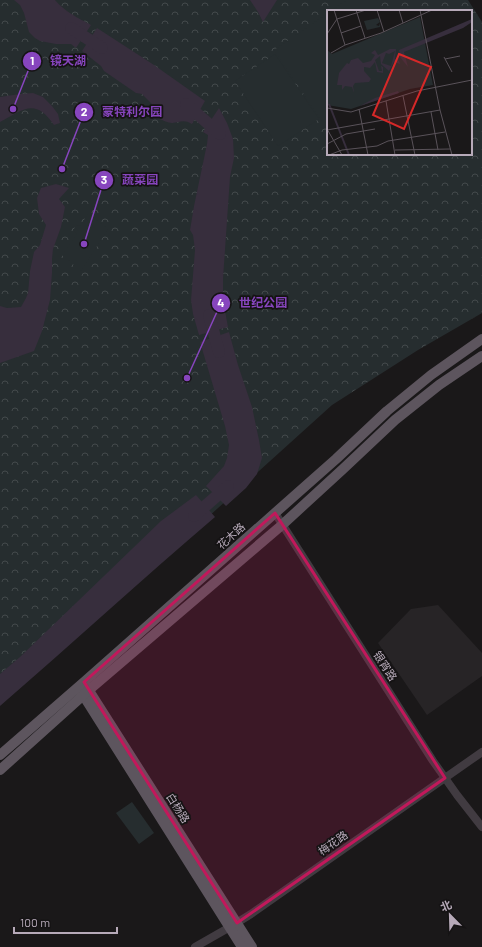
<svg xmlns="http://www.w3.org/2000/svg" width="482" height="947" viewBox="0 0 482 947" font-family="Barlow,'Noto Sans SC',sans-serif">
	<style>
		.built { fill: #272426 }
		.park { fill: url(#park-crowns); fill-rule: evenodd }
		.garden { fill: #262d2f }
		.water { fill: #372e3d }
		.lines { fill: none; stroke-linecap: round; stroke-linejoin: round }
		.river { stroke: #372e3d; stroke-width: 12 }
		.minor { stroke: #413b41; stroke-width: 8 }
		.major { stroke: #5d555e; stroke-width: 10 }
		.marked { fill: #c2185b; fill-opacity: 0.2; stroke: #c2185b; stroke-width: 3; stroke-linejoin: round }
		.labels { text-anchor: middle; stroke-width: 3.5; stroke-linejoin: round; paint-order: stroke }
		.street-label { font-size: 11px; fill: #b7aab9; stroke: #151314 }
		.inset-river { fill: none; stroke: #372e3d; stroke-width: 2 }
		.inset-road { fill: none; stroke: #595259; stroke-width: 1 }
		.view { fill: #d62828; fill-opacity: 0.15; stroke: #d62828; stroke-width: 2 }
		.inset-edge { fill: none; stroke: #b7aab9; stroke-width: 2 }
		.leader { fill: none; stroke: #8745be; stroke-width: 1.5 }
		.callout-dot { fill: #8745be; stroke: #151314; stroke-width: 1.5 }
		.mark-label { font-size: 12px; text-anchor: middle; font-weight: bold; fill: #fff }
		.callout-label { font-size: 12px; text-anchor: middle; font-weight: bold; fill: #8745be; stroke: #151314; stroke-width: 3.5; stroke-linejoin: round; paint-order: stroke }
	</style>
	<defs>
		<pattern id="park-crowns" width="20" height="18" patternUnits="userSpaceOnUse"><rect width="20" height="18" fill="#262d2f"/><path d="M2 6a3 3 0 1 1 6 0M12 15a3 3 0 1 1 6 0" fill="none" stroke="#43494b"/></pattern>
	</defs>
	<rect width="100%" height="100%" fill="#1a1819"/>
	<path class="built" d="M438,605l44,48v23l-55,39 -49,-72 33,-34z"/>
	<path class="park" d="M0,0h468l14,22v291l-64,37 -86,55 -332,300zM328,11h143v143h-143z"/>
	<g class="garden">
		<path d="M347,0h29l7,11h-53z"/>
		<path d="M328,13v104l-6,4 -48,-71z"/>
		<path d="M275,54l44,65 -41,27 -43,-65z"/>
		<path d="M88,214l20,15 -27,42 -19,-16 15,-21 -4,-4 4,-5 3,1z"/>
		<path d="M132,802l22,31 -15,11 -23,-31z"/>
	</g>
	<g class="water">
		<path d="M14,0h41c9,11 23,18 36,25l-15,23 -5,-4h-15l-16,-3 -5,-3 -6,-6 -5,-19 -4,-8z"/>
		<path d="M250,0h27l-14,22 -5,-10z"/>
		<path d="M97,28l57,37 51,36 -13,23c-8,-5 -12,-2 -20,-1 -4,0 -9,-3 -13,-4l-2,-10 -15,-15 -6,-1 -32,-22 -3,-5 -19,-15z"/>
		<path d="M33,93l10,4 9,9 6,8 2,9 -6,2c-19,-28 -31,-15 -54,-3v-25l20,-3z"/>
		<path d="M219,108l8,15 6,16 1,19 -4,19 -7,102v21l5,27 -29,8 -6,-21 -2,-14 4,-50 -2,-15 -3,-5 4,-24 13,-62 1,-9 -5,-3z"/>
		<path d="M56,184l13,4 -10,11 6,8 -4,20 -8,22 -1,10v14l-2,27 -8,31 -8,20 -34,12v-57l7,2 14,-1 5,-9 2,-5 2,-22 4,-19 6,-7 6,-20 -7,-11 -2,-16 4,-10z"/>
		<path d="M229,332l9,33 14,42 7,33 3,18 -5,16 -11,14 -20,18 -20,-20 18,-20 3,-8 2,-13 -4,-19 -25,-84z"/>
		<path d="M196,495l19,22c-73,62 -143,127 -215,189v-32l20,-17 141,-136z"/>
	</g>
	<g class="lines">
		<g class="river">
			<path d="M71,28l31,20"/>
			<path d="M186,104l34,30"/>
			<path d="M209,315l10,37"/>
			<path d="M194,516l34,-30"/>
		</g>
		<g class="minor">
			<path d="M275,513l158,248 24,34 25,32"/>
			<path d="M195,947l35,-20 21,-13 231,-162"/>
		</g>
		<g class="major">
			<path d="M86,686l166,261"/>
			<path d="M80,690l162,257"/>
			<path d="M0,755l84,-73 252,-223 51,-48 44,-36 51,-36"/>
			<path d="M0,770l89,-80 193,-165 61,-56 52,-49 44,-35 43,-29"/>
		</g>
	</g>
	<path class="marked" d="M275,513l170,265 -208,145 -153,-241z"/>
	<g class="labels">
		<g class="street-label">
			<text transform="translate(231 536) rotate(-42)" y="4">花木路</text>
			<text transform="translate(385 666) rotate(57)" y="4">银宵路</text>
			<text transform="translate(178 808) rotate(58)" y="4">白杨路</text>
			<text transform="translate(333 843) rotate(-35)" y="4">梅花路</text>
		</g>
	</g>
	<g transform="translate(327 10)">
		<rect width="145" height="145" fill="#1a1819"/>
		<path d="M93,7l13,68 -23,4 -59,20 -24,-4v-55l5,4z" fill="#262d2f"/>
		<path d="M51,8l2,4 -4,3 3,1 1,-3v4l-13,3 -3,-9z" fill="#262d2f"/>
		<path d="M145,9v3l-9,6 -59,24 4,15 -8,-10 -1,-7zM63,39h6l-1,10 4,2 1,3 -6,-2 -5,9 -8,-7 -1,-8 -5,4 4,11h3l-1,-5 2,1v6l-6,-1 -2,-10 -5,6 -6,-1v4l7,8 -2,3 -14,1 -2,3 1,7 -2,-6 -7,-1 -3,4v-5h-5l2,-12 8,-10 2,1 2,-4 7,-2 5,5 8,-2 4,-6 -4,-2 4,-3 3,5zM68,41l-4,15 -9,-3 4,-10 3,1zM71,81l1,2 -39,13 15,-8z" fill="#372e3d" fill-rule="evenodd"/>
		<path class="inset-river" d="M2,94l20,51"/>
		<path class="inset-road" d="M7,0l11,35M29,0l9,28M50,0l7,22M72,0l4,13M93,0l20,100 12,45M14,23l20,-7M0,24l10,-15 29,-9M4,43l14,-8 36,-12 51,-23M117,47l8,15M118,49l15,-3M76,86l12,59M59,91l9,54M0,98l24,4 66,-21 55,-11M32,99l9,46M104,102l7,38M0,119l15,26M0,120l113,-20M0,134l19,-10 29,-5M68,140l55,-1M2,145l13,-5 35,-4 11,-5 57,-9"/>
		<path class="view" d="M72,44l32,13 -27,62 -31,-14z"/>
		<rect width="145" height="145" class="inset-edge"/>
	</g>
	<path class="leader" d="M13 109L32 61M62 169L84 112M84 244L104 180M187 378L221 303"/>
	<g class="callout-dot">
		<circle cx="13" cy="109" r="4"/>
		<circle cx="62" cy="169" r="4"/>
		<circle cx="84" cy="244" r="4"/>
		<circle cx="187" cy="378" r="4"/>
		<circle cx="32" cy="61" r="10"/>
		<circle cx="84" cy="112" r="10"/>
		<circle cx="104" cy="180" r="10"/>
		<circle cx="221" cy="303" r="10"/>
	</g>
	<g class="mark-label">
		<text x="32" y="65">1</text>
		<text x="84" y="116">2</text>
		<text x="104" y="184">3</text>
		<text x="221" y="307">4</text>
	</g>
	<g class="callout-label">
		<text x="68" y="65">镜天湖</text>
		<text x="132" y="116">蒙特利尔园</text>
		<text x="140" y="184">蔬菜园</text>
		<text x="263" y="307">世纪公园</text>
	</g>
	<g transform="translate(450 915) rotate(337)" stroke="#151314" stroke-width="3" paint-order="stroke">
	<path d="M0-3L7 15L0 10L-7 15Z" fill="#b7aab9"/>
	<text y="-6" font-size="11" font-weight="bold" text-anchor="middle" fill="#b7aab9">北</text>
	</g>
	<path d="M14 927v6h103v-6" fill="none" stroke="#b7aab9" stroke-width="2"/>
	<text x="20" y="927" font-size="12" fill="#b7aab9" stroke="#151314" stroke-width="3" paint-order="stroke">100 m</text>
</svg>
